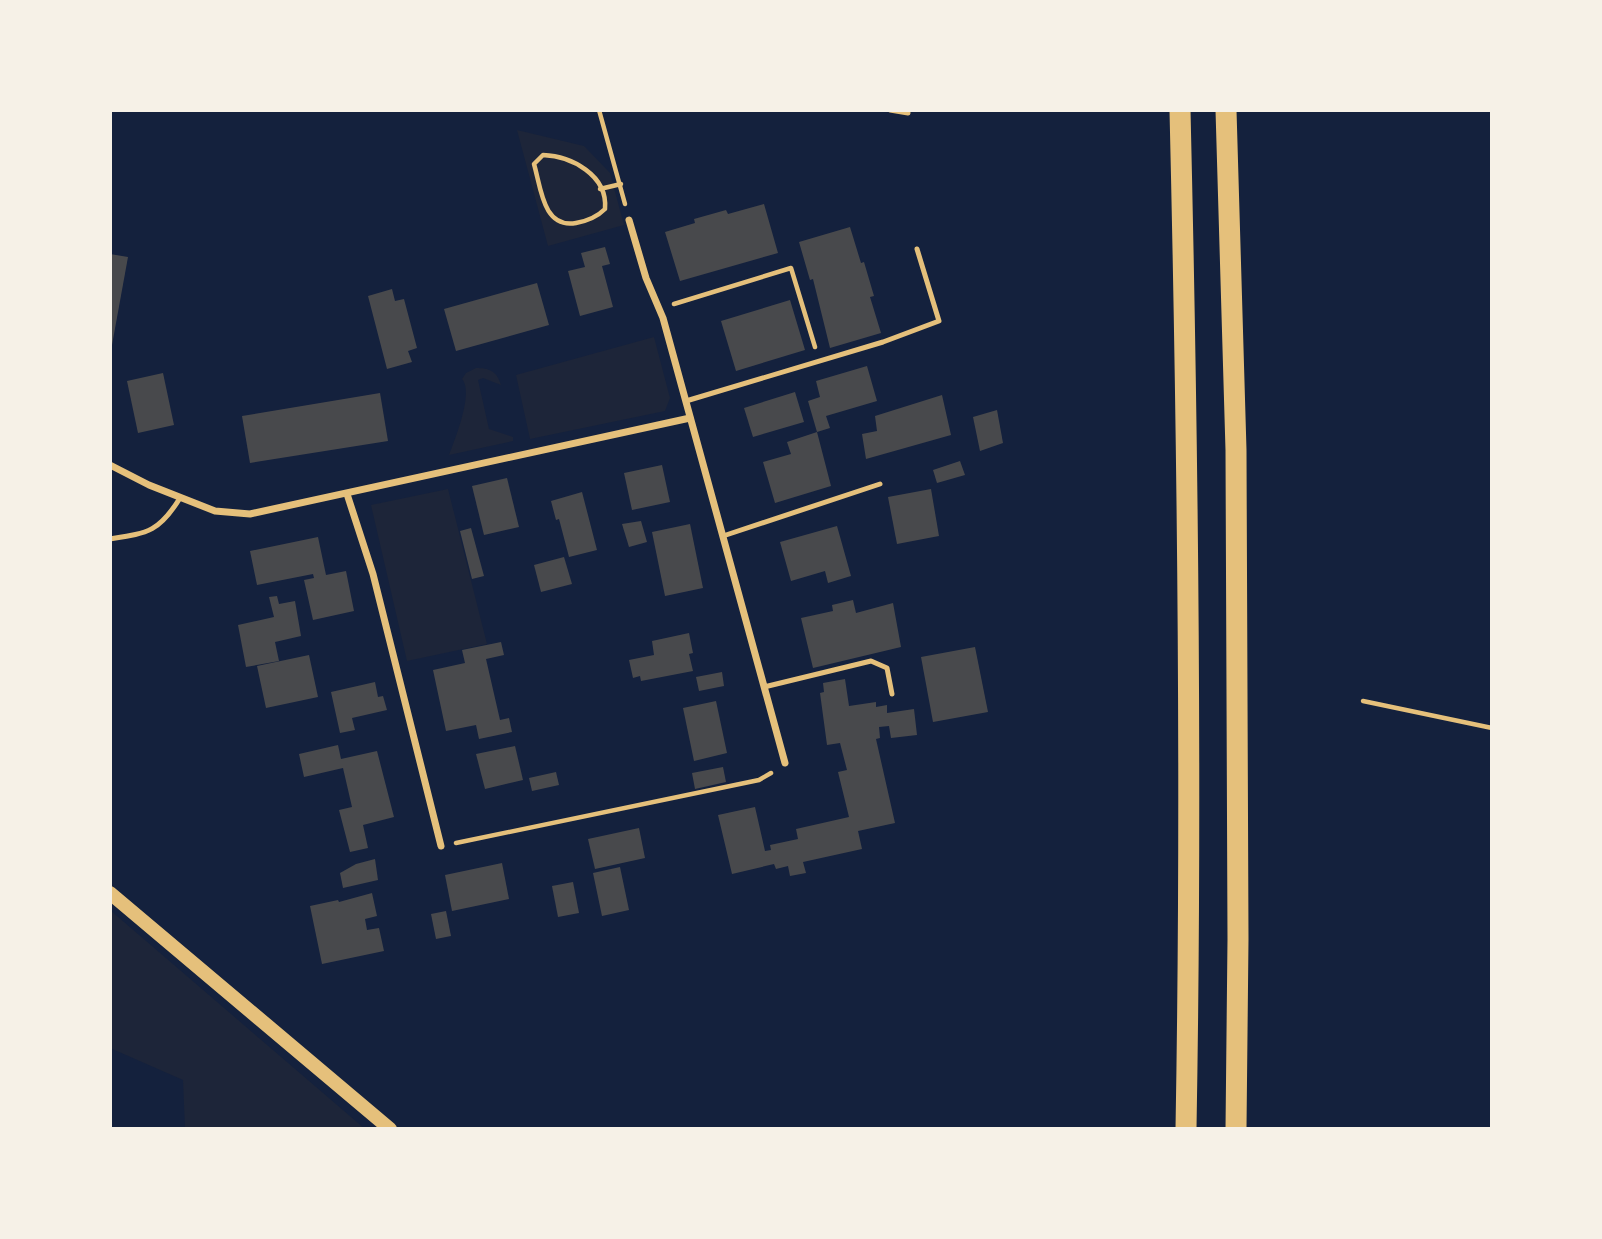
<svg xmlns="http://www.w3.org/2000/svg" width="1602" height="1239" viewBox="0 0 1602 1239" font-family="Inter,sans-serif">
	<style>
		.green { fill: #1d2539 }
		.building { fill: #48494c }
		.lines { fill: none; stroke-linecap: round; stroke-linejoin: round }
		.path { stroke: #e5c07b; stroke-width: 4.5 }
		.service { stroke: #e5c07b; stroke-width: 5 }
		.minor { stroke: #e5c07b; stroke-width: 7 }
		.secondary { stroke: #e5c07b; stroke-width: 14 }
		.motorway { stroke: #e5c07b; stroke-width: 21 }
	</style>
	<rect width="100%" height="100%" fill="#14213d"/>
	<g class="green">
		<path d="M517,130l67,16 26,27 14,52 -76,21z"/>
		<path d="M654,337l16,61 -5,13 -135,28 -14,-64z"/>
		<path d="M476,368c13,0 21,3 25,17l-18,-7 -5,2 11,49 24,8v4l-64,14c6,-16 25,-63 13,-76l4,-6z"/>
		<path d="M448,489l39,155 -80,17 -36,-156z"/>
		<path d="M110,910l255,219h-180l-2,-49 -73,-32z"/>
	</g>
	<g class="building">
		<path d="M764,204l14,49 -98,28 -15,-49 30,-9 -1,-4 32,-9 2,4z"/>
		<path d="M850,227l11,36 3,-1 10,34 -4,1 11,36 -51,15 -17,-69 -3,1 -11,-38z"/>
		<path d="M605,247l5,17 -8,2 11,41 -33,9 -12,-45 17,-4 -4,-14z"/>
		<path d="M110,254l18,3 -16,88h-2z"/>
		<path d="M537,283l12,42 -93,26 -12,-42z"/>
		<path d="M392,289l3,12 9,-2 13,49 -9,3 4,11 -25,7 -19,-73z"/>
		<path d="M790,300l15,50 -69,21 -15,-50z"/>
		<path d="M867,366l10,35 -51,15 4,12 -13,4 -9,-31 12,-4 -4,-16z"/>
		<path d="M163,373l11,52 -36,8 -11,-52z"/>
		<path d="M795,392l9,30 -51,15 -9,-29z"/>
		<path d="M380,393l8,48 -138,22 -8,-47z"/>
		<path d="M942,395l9,40 -85,24 -4,-25 15,-3 -2,-15z"/>
		<path d="M997,410l6,33 -23,8 -7,-34z"/>
		<path d="M817,432l14,54 -56,17 -12,-41 28,-8 -4,-12z"/>
		<path d="M960,461l5,14 -28,8 -4,-13z"/>
		<path d="M662,465l8,37 -38,8 -8,-37z"/>
		<path d="M507,478l12,49 -35,8 -12,-49z"/>
		<path d="M931,489l8,47 -42,8 -9,-47z"/>
		<path d="M582,492l15,58 -28,7 -10,-38 -3,1 -5,-19z"/>
		<path d="M641,521l6,21 -18,5 -7,-23z"/>
		<path d="M690,524l13,64 -38,8 -13,-64z"/>
		<path d="M837,526l14,50 -23,7 -3,-12 -34,10 -11,-39z"/>
		<path d="M471,528l13,48 -12,3 -12,-48z"/>
		<path d="M318,537l8,38 20,-4 8,40 -41,9 -9,-40 10,-2 -1,-4 -56,11 -7,-34z"/>
		<path d="M564,557l8,27 -31,8 -7,-27z"/>
		<path d="M277,596l2,8 16,-3 6,35 -26,6 4,19 -33,6 -8,-42 36,-8 -5,-20z"/>
		<path d="M853,600l3,13 37,-10 8,44 -88,21 -12,-50 32,-7 -1,-6z"/>
		<path d="M689,633l4,20 -4,1 4,17 -52,10 -1,-5 -7,2 -4,-18 25,-5 -2,-14z"/>
		<path d="M501,642l3,13 -18,4 14,61 9,-2 3,14 -33,7 -3,-14 -30,6 -13,-61 32,-7 -3,-13z"/>
		<path d="M975,647l13,65 -55,10 -12,-65z"/>
		<path d="M309,655l9,42 -52,11 -9,-42z"/>
		<path d="M722,672l2,14 -25,5 -3,-14z"/>
		<path d="M845,679l4,27 27,-4v5l11,-2v8l27,-4 3,26 -26,3 -2,-12 -10,1 1,11 -4,1 19,84 -37,8 4,18 -59,13 3,11 -16,3 -2,-10 -12,3 -2,-5 -42,10 -14,-59 37,-8 10,44 6,-1 -1,-5 28,-6 -2,-10 53,-12 -11,-45 9,-2 -7,-27 -13,2 -7,-52 4,-1 -1,-9z"/>
		<path d="M375,682l3,15 5,-1 4,14 -35,8 3,12 -15,3 -9,-41z"/>
		<path d="M716,701l11,52 -33,8 -11,-53z"/>
		<path d="M338,745l3,14 36,-8 17,66 -31,8 5,23 -18,4 -11,-42 13,-3 -9,-39 -39,9 -5,-23z"/>
		<path d="M515,746l8,34 -38,9 -9,-35z"/>
		<path d="M723,767l3,15 -31,7 -3,-16z"/>
		<path d="M556,772l3,13 -27,6 -3,-13z"/>
		<path d="M639,828l6,30 -50,11 -7,-30z"/>
		<path d="M375,859l3,21 -35,8 -3,-15 16,-9z"/>
		<path d="M502,863l7,36 -57,12 -7,-36z"/>
		<path d="M620,867l9,43 -27,6 -9,-43z"/>
		<path d="M573,882l6,31 -21,4 -6,-31z"/>
		<path d="M372,893l5,23 -12,3 2,11 12,-2 5,23 -62,13 -12,-58 28,-6 1,2z"/>
		<path d="M446,911l5,25 -15,3 -5,-25z"/>
	</g>
	<g class="lines">
		<g class="path">
			<path d="M599,110l26,94"/>
			<path d="M543,155c28,1 65,20 62,54 -8,8 -18,12 -29,14 -33,6 -35,-35 -42,-59z"/>
			<path d="M600,189l21,-5"/>
			<path d="M674,304l117,-36 24,79"/>
			<path d="M1363,701l129,27"/>
			<path d="M456,843l303,-63 12,-7"/>
		</g>
		<g class="service">
			<path d="M890,110l18,3"/>
			<path d="M686,401l197,-59 56,-21 -22,-72"/>
			<path d="M723,536l157,-52"/>
			<path d="M110,539c38,-6 49,-7 70,-41"/>
			<path d="M764,687l107,-26 16,7 5,26"/>
		</g>
		<g class="minor">
			<path d="M629,220l17,58 17,40 122,445"/>
			<path d="M110,465l39,20 66,26 35,3 440,-96"/>
			<path d="M347,494l26,80 68,272"/>
		</g>
		<path class="secondary" d="M110,893l280,236"/>
		<g class="motorway">
			<path d="M1180,110c8,340 12,679 6,1019"/>
			<path d="M1226,110l10,340 2,489 -2,190"/>
		</g>
	</g>
	<rect width="1602" height="1239" fill="none" stroke="#f6f1e7" stroke-width="224"/>
</svg>
